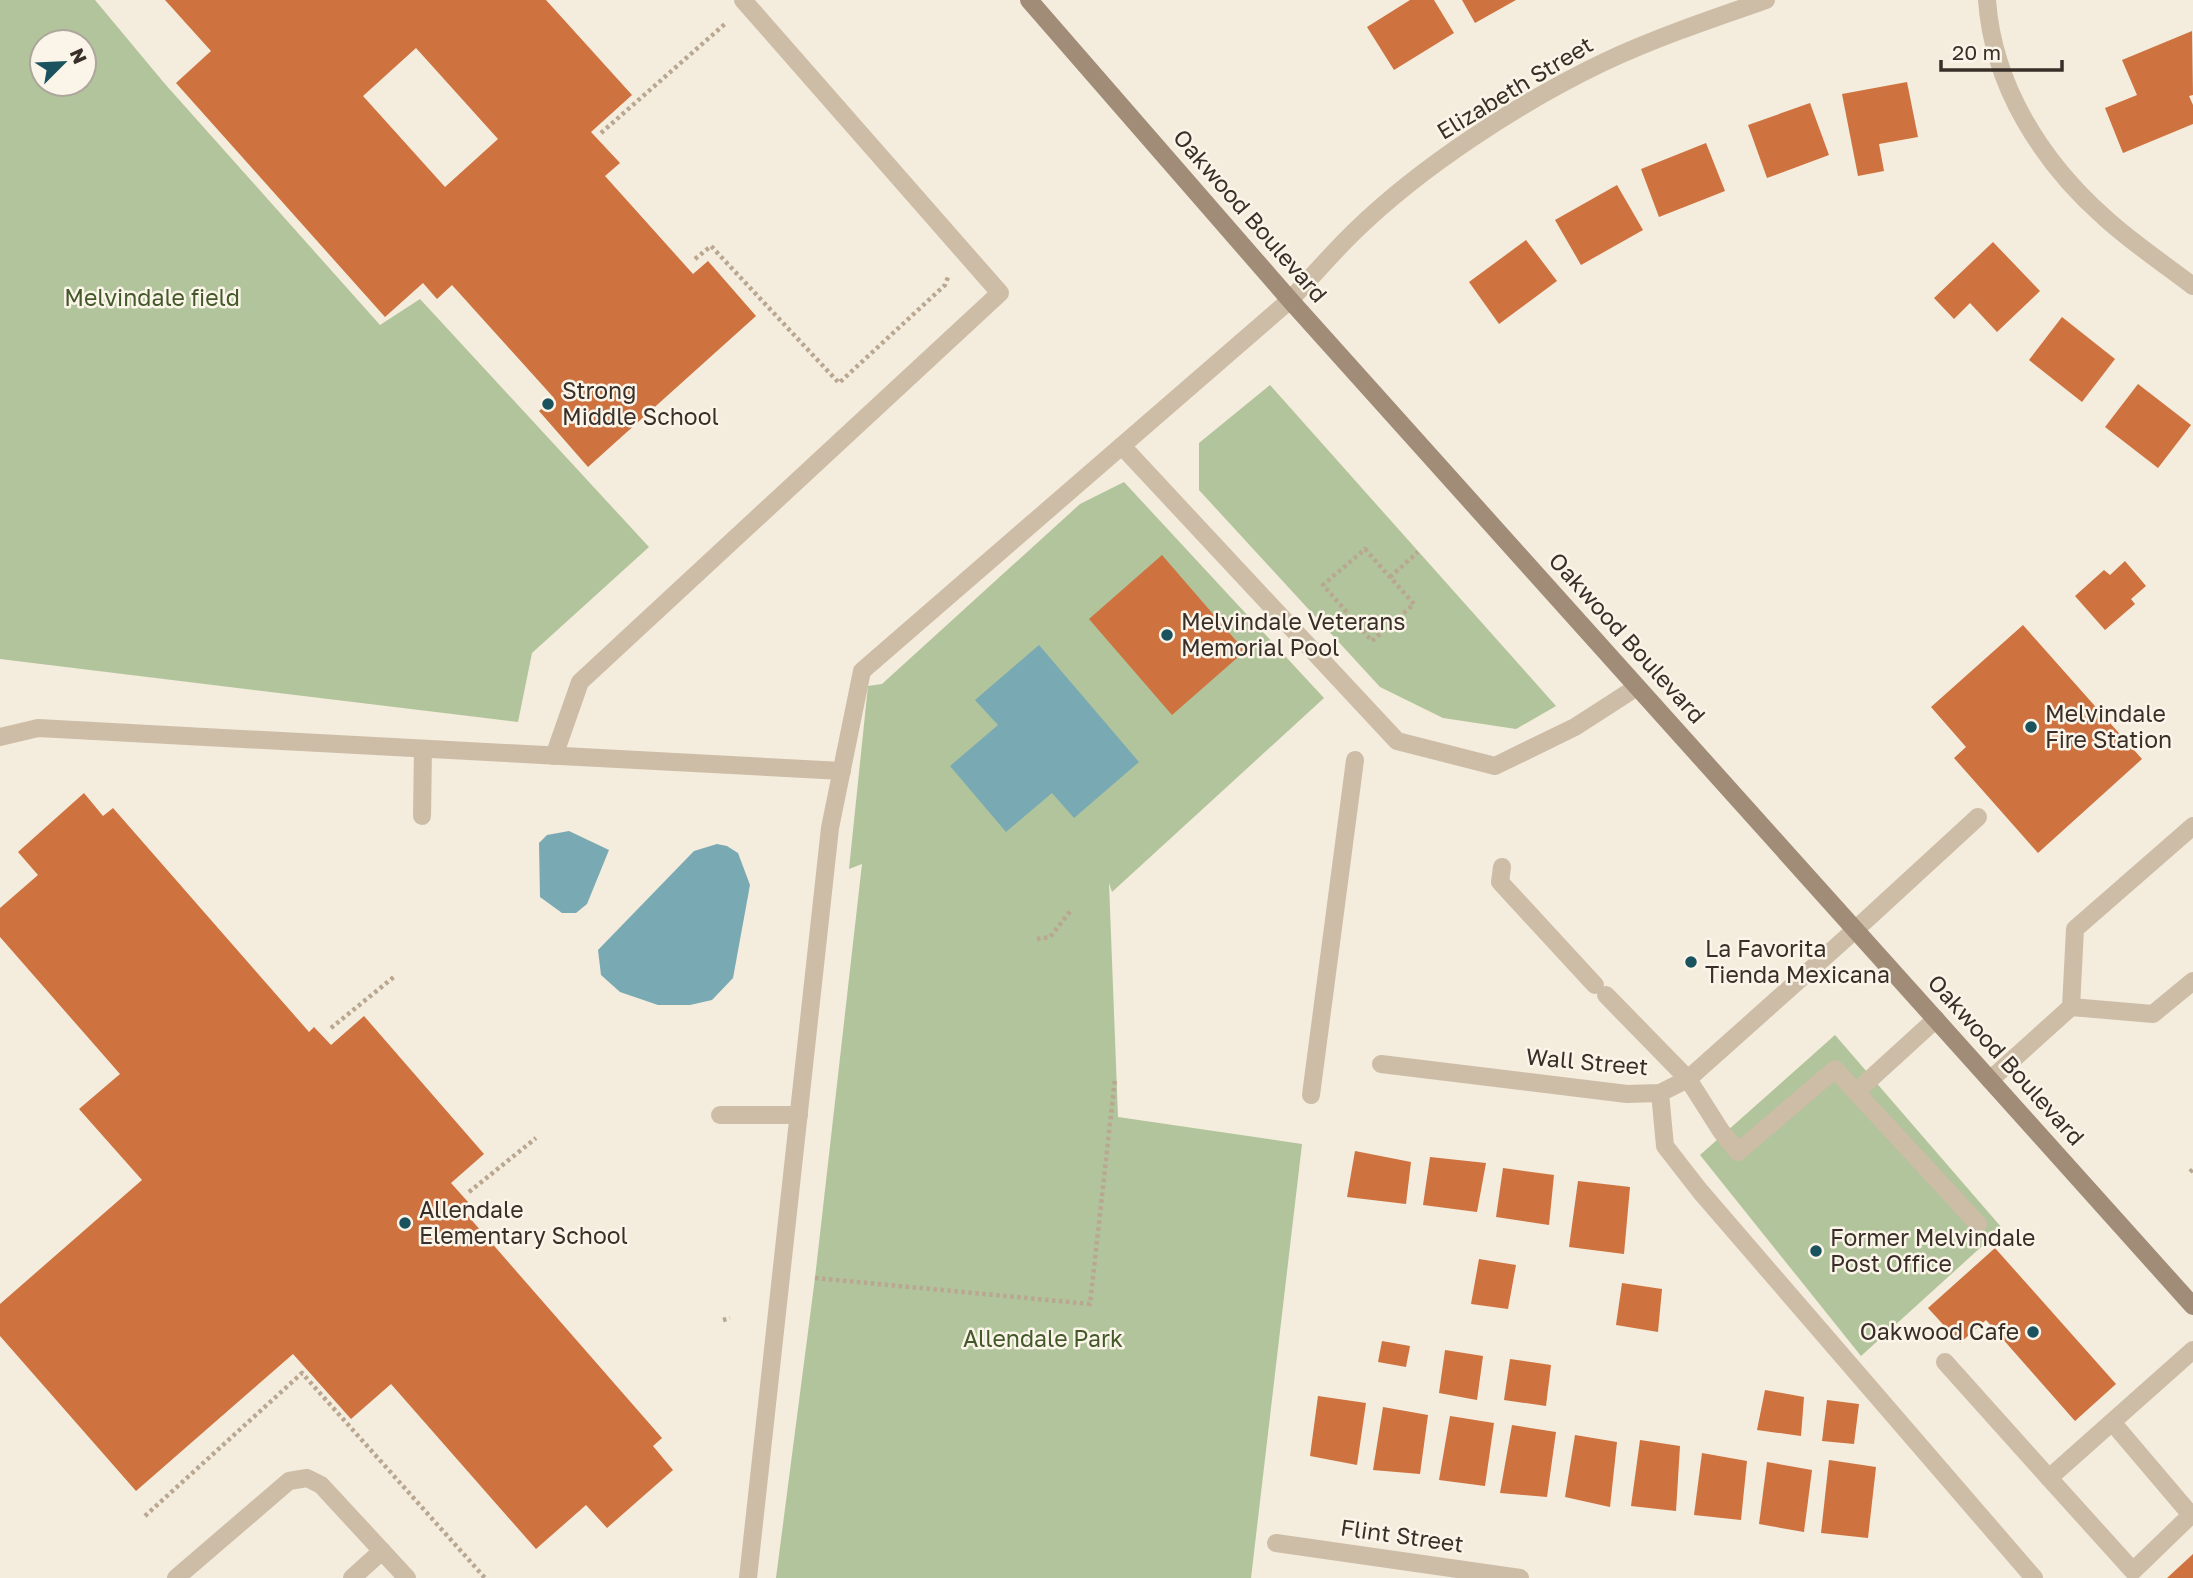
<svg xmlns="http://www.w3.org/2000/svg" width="2193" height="1578" viewBox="0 0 2193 1578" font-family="'Golos Text',sans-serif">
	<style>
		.green { fill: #b2c49b; fill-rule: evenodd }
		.water { fill: #79aab3 }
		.building { fill: #ce7240; fill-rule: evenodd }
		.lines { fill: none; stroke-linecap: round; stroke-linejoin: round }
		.path { stroke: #b9a791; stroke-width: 4.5; stroke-dasharray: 3.5 3.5; stroke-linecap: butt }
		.service { stroke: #cdbda7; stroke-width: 18 }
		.minor { stroke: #cdbda7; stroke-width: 18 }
		.secondary { stroke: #a18c78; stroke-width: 18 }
		.poi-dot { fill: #1a525e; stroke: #fbf5e9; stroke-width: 2.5 }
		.labels { text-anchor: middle; stroke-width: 5; stroke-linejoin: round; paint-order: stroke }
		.street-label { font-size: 23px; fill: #392f28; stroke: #fbf5e9 }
		.park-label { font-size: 23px; fill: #43592a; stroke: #fbf5e9 }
		.poi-label { font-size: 23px; fill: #392f28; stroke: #fbf5e9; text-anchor: start }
	</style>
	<rect width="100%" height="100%" fill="#f4ecdc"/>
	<g class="green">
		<path d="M0,0h95l70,84 215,241 40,-26 229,248 -117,106 -14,69 -518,-63zM42,42h42v42h-42z"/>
		<path d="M1270,385l286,321 -40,23 -73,-11 -63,-31 -181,-197v-47z"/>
		<path d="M1124,482l200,216 -212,194 -3,-9 9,234 184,27 -51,434h-475l39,-300 47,-414 -13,5 19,-183 14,-2 198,-180z"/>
		<path d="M1835,1035l167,193 -141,128 -161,-201z"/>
	</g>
	<g class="water">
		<path d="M1039,645l100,117 -65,56 -22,-25 -46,39 -56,-66 48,-41 -23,-25z"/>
		<path d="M569,831l40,19 -22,54 -11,9h-14l-22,-16 -1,-54 8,-8z"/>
		<path d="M717,844l10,2 11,7 12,32 -17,93 -21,22 -22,5h-32l-38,-13 -19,-17 -3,-25 96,-99z"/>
	</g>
	<g class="building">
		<path d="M165,0h381l86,95 -41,37 29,31 -15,13 88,98 15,-13 48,55 -168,151 -49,-56 15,-13 -102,-113 -15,14 -14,-16 -38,34 -209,-234 35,-32zM416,48l82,91 -53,48 -82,-91z"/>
		<path d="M1410,0h24l20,33 -60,37 -27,-43z"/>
		<path d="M1462,0h54l-41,23z"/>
		<path d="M2192,31l1,64 -4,1 4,9v19l-70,29 -18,-45 32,-13 -15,-35z"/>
		<path d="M1907,82l11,55 -39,7 5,27 -26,5 -16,-82z"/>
		<path d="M1810,103l19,52 -62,23 -19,-53z"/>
		<path d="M1706,143l19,48 -66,26 -18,-48z"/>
		<path d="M1617,185l26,45 -62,35 -26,-45z"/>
		<path d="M1526,240l31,41 -58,43 -30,-42z"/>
		<path d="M1993,242l47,49 -43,41 -27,-29 -16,16 -20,-21z"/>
		<path d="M2062,317l53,42 -33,43 -53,-42z"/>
		<path d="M2138,384l53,41 -33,43 -53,-41z"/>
		<path d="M1162,555l83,96 -73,64 -83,-96z"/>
		<path d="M2125,561l21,25 -15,13 4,5 -30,26 -30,-34 29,-26 6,5z"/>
		<path d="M2023,625l119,134 -104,94 -84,-95 12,-11 -35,-40z"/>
		<path d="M84,793l19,23 10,-8 196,224 5,-5 17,18 33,-29 120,138 -33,29 17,19 -7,6 201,230 -9,8 20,24 -66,58 -21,-23 -50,44 -145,-165 -40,35 -58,-65 -157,137 -136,-155v-32l142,-124 -63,-71 41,-35 -120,-137v-29l38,-33 -20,-23z"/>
		<path d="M1355,1151l56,11 -5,42 -59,-7z"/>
		<path d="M1430,1157l56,6 -9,49 -54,-7z"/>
		<path d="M1503,1168l51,7 -5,50 -53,-8z"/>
		<path d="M1578,1181l52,6 -6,67 -55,-7z"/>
		<path d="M1995,1248l121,136 -41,37 -89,-101 -26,23 -32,-35z"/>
		<path d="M1479,1259l37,6 -8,44 -37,-5z"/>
		<path d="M1622,1283l40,6 -4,43 -42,-7z"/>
		<path d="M1382,1341l28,5 -4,21 -28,-5z"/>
		<path d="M1445,1350l38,6 -6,44 -38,-7z"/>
		<path d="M1510,1359l41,6 -5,41 -42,-6z"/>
		<path d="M1765,1390l39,7 -3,39 -44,-6z"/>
		<path d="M1318,1396l48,7 -9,62 -47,-9z"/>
		<path d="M1827,1400l32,4 -5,40 -32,-3z"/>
		<path d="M1383,1407l45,8 -8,59 -47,-4z"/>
		<path d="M1450,1416l44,7 -9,63 -46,-6z"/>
		<path d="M1512,1425l44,7 -9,65 -47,-4z"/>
		<path d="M1575,1435l42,7 -7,65 -45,-10z"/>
		<path d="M1640,1440l40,6 -4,65 -45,-5z"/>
		<path d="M1702,1453l45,8 -6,59 -47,-5z"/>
		<path d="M1829,1460l47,7 -8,71 -47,-5z"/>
		<path d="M1767,1462l45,8 -8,62 -45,-8z"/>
		<path d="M2193,1554v24h-26z"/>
	</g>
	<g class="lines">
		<g class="path">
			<path d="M601,133l125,-110"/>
			<path d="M695,259l16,-13 128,137 106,-98 3,-8"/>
			<path d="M1365,549l49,55 -42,37 -49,-56z"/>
			<path d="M1390,577l28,-25"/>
			<path d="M1037,939l13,-2 22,-28"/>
			<path d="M331,1028l64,-52"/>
			<path d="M2190,1172l3,-3"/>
			<path d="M469,1192l67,-54"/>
			<path d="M815,1278l275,26 25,-225"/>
			<path d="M723,1320l7,-2"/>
			<path d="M145,1516l157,-143 183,205"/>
		</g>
		<g class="service">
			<path d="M1122,446l275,295 98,25 80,-39 62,-40"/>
			<path d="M0,737l38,-9 804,43"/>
			<path d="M554,756l26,-74 420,-389 -257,-293"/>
			<path d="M422,816l1,-67"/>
			<path d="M1502,867l-2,15 95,103"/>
			<path d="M1855,930l123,-113"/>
			<path d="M1606,995l82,84 33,52 17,21 97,-83 21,23"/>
			<path d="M2071,1007l82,7 40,-33"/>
			<path d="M1936,1019l-80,73 122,132"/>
			<path d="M1990,1080l81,-73 4,-78 118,-103"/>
			<path d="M1660,1093l5,53 35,45 334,387"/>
			<path d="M1311,1095l44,-335"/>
			<path d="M720,1115h79"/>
			<path d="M1945,1362l104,116"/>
			<path d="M2112,1422l79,93 -58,56 -84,-93 144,-128"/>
			<path d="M176,1578l113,-97 18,-3 14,7 86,93"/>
			<path d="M352,1578l30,-27"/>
			<path d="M748,1578l82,-750 32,-157 428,-371"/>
		</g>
		<g class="minor">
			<path d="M1987,0c6,85 54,161 117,217 27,25 59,46 89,69"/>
			<path d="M1290,300c22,-23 43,-48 66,-70 66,-64 163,-127 246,-167 53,-25 109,-44 164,-63"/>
			<path d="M1381,1064l246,30 33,-1 28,-14 167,-149"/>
			<path d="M1276,1543l244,35"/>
		</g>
		<path class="secondary" d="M1029,0l261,300 903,1006"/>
	</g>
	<g class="poi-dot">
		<circle cx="548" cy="404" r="7"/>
		<circle cx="1167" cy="635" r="7"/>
		<circle cx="2031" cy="727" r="7"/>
		<circle cx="1691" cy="962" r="7"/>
		<circle cx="405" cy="1223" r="7"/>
		<circle cx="1816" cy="1251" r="7"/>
		<circle cx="2033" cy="1332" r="7"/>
	</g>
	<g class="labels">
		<g class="street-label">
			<text transform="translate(1515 88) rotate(-31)" y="8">Elizabeth Street</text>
			<text transform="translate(1250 216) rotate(49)" y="8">Oakwood Boulevard</text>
			<text transform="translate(1627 638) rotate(48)" y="8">Oakwood Boulevard</text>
			<text transform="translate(2006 1060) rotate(48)" y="8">Oakwood Boulevard</text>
			<text transform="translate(1587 1062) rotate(5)" y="8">Wall Street</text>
			<text transform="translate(1402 1536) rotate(8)" y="8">Flint Street</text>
		</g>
		<g class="park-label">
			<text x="152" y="306">Melvindale field</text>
			<text x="1043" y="1347">Allendale Park</text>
		</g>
		<g class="poi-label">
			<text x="562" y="399">Strong<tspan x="562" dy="26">Middle School</tspan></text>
			<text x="1181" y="630">Melvindale Veterans<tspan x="1181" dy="26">Memorial Pool</tspan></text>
			<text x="2045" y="722">Melvindale<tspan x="2045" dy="26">Fire Station</tspan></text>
			<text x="1705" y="957">La Favorita<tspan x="1705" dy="26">Tienda Mexicana</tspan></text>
			<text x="419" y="1218">Allendale<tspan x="419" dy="26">Elementary School</tspan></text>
			<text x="1830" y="1246">Former Melvindale<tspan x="1830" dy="26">Post Office</tspan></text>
			<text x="2019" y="1340" text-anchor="end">Oakwood Cafe</text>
		</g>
	</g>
	<g transform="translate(63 63) rotate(66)"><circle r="33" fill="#fbf5e9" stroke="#ada69c" stroke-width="2"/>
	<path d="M0-5L12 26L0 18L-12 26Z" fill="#1a525e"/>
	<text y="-10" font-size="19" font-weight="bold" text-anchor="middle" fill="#392f28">N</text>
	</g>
	<path d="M1941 60v10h121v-10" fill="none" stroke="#392f28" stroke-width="3.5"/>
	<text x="1952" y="60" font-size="21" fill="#392f28" stroke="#fbf5e9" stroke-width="5" paint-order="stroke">20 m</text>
</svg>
